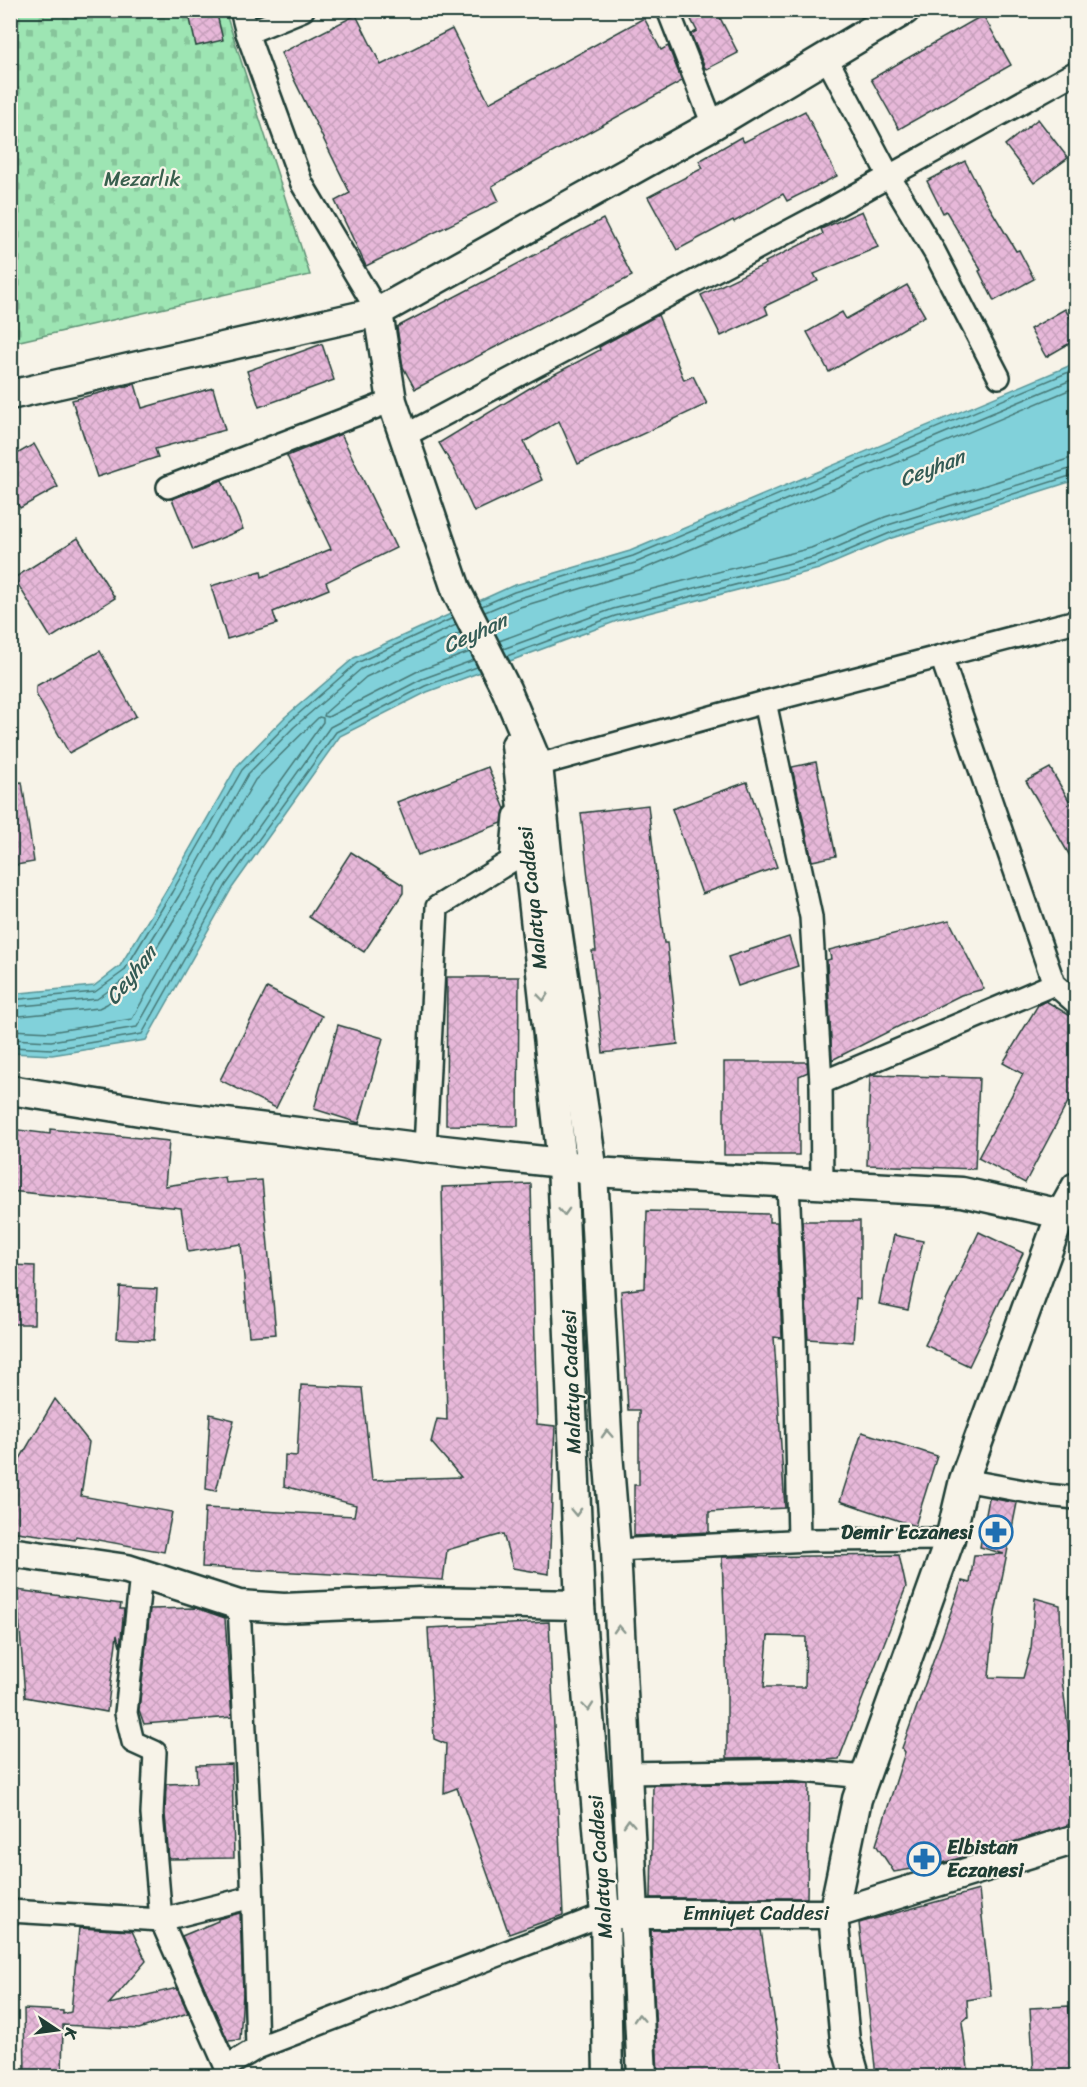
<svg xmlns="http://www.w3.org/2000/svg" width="1087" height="2087" viewBox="0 0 1087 2087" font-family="Sriracha,sans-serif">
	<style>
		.cemetery { fill: url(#cemetery-stones); stroke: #5e9174; stroke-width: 1.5 }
		.water { fill: #81d1da; stroke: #5a9698; stroke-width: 1.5 }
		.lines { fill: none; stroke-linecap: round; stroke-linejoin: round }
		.shore { stroke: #467876; stroke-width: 1.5 }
		.building { fill: url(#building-cross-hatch); stroke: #1f3d34; stroke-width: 1.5; fill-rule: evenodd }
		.street-casing { stroke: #1f3d34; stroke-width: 26 }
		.secondary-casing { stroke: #1f3d34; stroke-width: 33 }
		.street { stroke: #f7f3e8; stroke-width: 21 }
		.secondary { stroke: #f7f3e8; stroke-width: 28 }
		.oneway { stroke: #8b988e }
		.labels { text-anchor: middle; stroke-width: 4.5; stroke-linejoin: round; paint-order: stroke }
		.park-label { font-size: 20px; fill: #385f4d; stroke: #f7f3e8 }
		.street-label { font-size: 20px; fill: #1f3d34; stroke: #f7f3e8 }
		.poi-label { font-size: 20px; font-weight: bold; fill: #1f3d34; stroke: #f7f3e8; text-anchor: end }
		.water-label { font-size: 21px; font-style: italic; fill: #335b55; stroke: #f7f3e8 }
	</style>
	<defs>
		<pattern id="cemetery-stones" width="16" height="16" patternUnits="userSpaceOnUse" patternTransform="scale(1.5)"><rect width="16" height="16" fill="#9de5b3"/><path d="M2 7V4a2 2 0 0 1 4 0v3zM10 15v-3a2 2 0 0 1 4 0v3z" fill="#87c59b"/></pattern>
		<pattern id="building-cross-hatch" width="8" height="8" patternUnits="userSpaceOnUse" patternTransform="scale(1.5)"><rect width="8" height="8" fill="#e7b8d9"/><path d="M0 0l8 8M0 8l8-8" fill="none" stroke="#c69fbb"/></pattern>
	</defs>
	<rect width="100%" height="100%" fill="#f7f3e8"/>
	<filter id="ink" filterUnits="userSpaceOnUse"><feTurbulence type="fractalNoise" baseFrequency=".0167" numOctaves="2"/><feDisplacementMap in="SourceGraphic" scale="12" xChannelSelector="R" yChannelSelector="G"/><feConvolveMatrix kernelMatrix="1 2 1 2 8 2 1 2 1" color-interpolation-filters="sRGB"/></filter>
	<g filter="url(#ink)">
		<path class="cemetery" d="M10,11h215l85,264 -299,68z"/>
		<path class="water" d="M1076,363v117l-184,58 -73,31 -202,52 -190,71 -87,44 -108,152 -86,152 -94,15 -41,-2 -1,-59 84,-8 26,-20 47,-77 70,-123 48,-49 69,-59 158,-72 118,-35z"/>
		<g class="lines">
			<g class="shore">
				<path d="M482,606l32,-14 119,-36 443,-187"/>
				<path d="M485,612l31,-13 119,-36 441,-185"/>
				<path d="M489,620l31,-13 119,-36 437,-184"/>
				<path d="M460,633l-94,44 -41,36 -1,3 4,1 90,-46 52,-19"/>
				<path d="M499,641l111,-41 201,-52 74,-31 183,-58 8,-1"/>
				<path d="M503,649l110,-40 201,-52 74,-32 188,-58"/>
				<path d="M507,656l108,-40 201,-52 74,-31 186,-59"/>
				<path d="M10,1000l85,-8 29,-21 48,-79 70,-122 47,-48 68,-59 96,-45"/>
				<path d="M10,1007l87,-8 32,-23 50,-80 69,-122 46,-47 67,-58 95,-44"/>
				<path d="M10,1017l89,-9 8,-4 30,-24 49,-80 69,-120 64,-63 4,1v4l-110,154 -81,143 -81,13 -41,-2"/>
				<path d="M10,1039l41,2 86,-14 83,-146 110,-154 92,-48 52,-19"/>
				<path d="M10,1047l42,2 90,-15 84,-149 110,-153 89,-46 52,-19"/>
			</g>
		</g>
		<g class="building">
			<path d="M188,10h28l7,30 -27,6z"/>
			<path d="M686,10h30l22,43 -31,16 -2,-1 -14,-34 6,-3z"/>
			<path d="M356,15l25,50 71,-36 37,74 155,-85 17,32 7,-4 14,35 -190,105 7,15 -133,65 -31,-65 15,-8 -69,-140z"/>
			<path d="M983,15l28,50 -112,64 -28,-50z"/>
			<path d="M805,111l32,65 -50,25 -4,-7 -49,28 -1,-2 -56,30 -29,-53 55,-29 -4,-7 42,-24 3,5z"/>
			<path d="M1038,119l30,39 -34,25 -29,-38z"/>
			<path d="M965,161l19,37 32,53 3,-1 15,29 -40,22 -15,-30 2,-1 -35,-59 -3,2 -16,-32z"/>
			<path d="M862,211l16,36 -64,27 4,7 -53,25 3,8 -47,22 -20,-41 65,-31 -1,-2 58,-28 -2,-5z"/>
			<path d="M603,219l29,57 -217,113 -12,-22 -6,-40z"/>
			<path d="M907,285l18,31 -96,56 -22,-40 35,-20 4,7z"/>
			<path d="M1065,309l12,20v10l-31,18 -16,-28z"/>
			<path d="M658,315l26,65 9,-4 14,28 -129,60 -19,-43 -35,21 18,38 -68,32 -20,-44 -15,-25 99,-60 62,-33 -1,-3z"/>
			<path d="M322,344l12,36 -75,27 -12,-36z"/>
			<path d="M135,384l7,24 71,-20 12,42 -70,19 3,8 -61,20 -25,-77z"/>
			<path d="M341,434l55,114 -70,34 3,7 -56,23 4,12 -50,15 -16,-53 50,-15 1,6 69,-28 -44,-93z"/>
			<path d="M34,444l24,43 -38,21 -10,-16v-34z"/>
			<path d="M222,480l21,49 -50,21 -21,-51z"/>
			<path d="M78,538l37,60 -64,40 -37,-60z"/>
			<path d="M100,651l36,65 -67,37 -33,-59v-8z"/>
			<path d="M816,762l20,94 -24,5 -20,-94z"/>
			<path d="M488,767l17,42 -3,14 -84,32 -21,-53z"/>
			<path d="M1050,768l27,46v54l-51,-87z"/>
			<path d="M22,782l12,80 -24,4v-83z"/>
			<path d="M747,782l30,85 -75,27 -30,-85z"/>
			<path d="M648,805l16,138h3l11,101 -75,9 -11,-102h4l-15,-138z"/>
			<path d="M351,852l52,33v8l-39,59 -55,-35z"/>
			<path d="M949,920l35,69 -23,6 -129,65 -4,-76 -1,-24 4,-1 -2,-9z"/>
			<path d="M789,937l9,29 -60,20 -10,-29z"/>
			<path d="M447,977h72l-1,149 -72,-1z"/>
			<path d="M267,988l55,28 -46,92 -56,-28z"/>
			<path d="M1046,1001l31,19v71l-7,12 -2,-1 -43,81 -47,-25 45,-84 -20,-11 35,-58z"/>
			<path d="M338,1025l45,13 -24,85 -45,-14z"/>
			<path d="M724,1062h83l1,10 -9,4v79h-75z"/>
			<path d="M873,1075l106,3 -4,91 -108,-4 3,-89z"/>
			<path d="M10,1129l40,5v-5l119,12 -4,45 60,-9 1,6 36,-3 14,154 -27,2 -8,-92 -53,8 -7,-44 -171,-17z"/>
			<path d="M531,1184l6,240 18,2 -6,148 -36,-6 -10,-34 -56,16 -4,30 -241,-13 3,-59 149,8 2,-11 -72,-19 1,-31 12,1 4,-71 61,3 10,92 89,-3 -30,-35 6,-23 10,1 -5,-233z"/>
			<path d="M647,1211l122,3v8h8l5,116 -8,-1 11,171 -76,4v20l-75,4v-51h5v-75h-11l-7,-119 24,-3z"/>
			<path d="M802,1221h58v78l-4,-1 -3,44 -45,-3z"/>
			<path d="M979,1232l44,21 -54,113 -44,-21z"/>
			<path d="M894,1235l29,6 -15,69 -29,-6z"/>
			<path d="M10,1265l25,1 -1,58h-24z"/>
			<path d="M120,1287l37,2 -3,51 -37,-2z"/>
			<path d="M55,1399l34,43 -8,54 91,16 -8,40 -88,-16 -1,4 -65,-9v-55z"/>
			<path d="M210,1414l24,6 -18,71 -10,-2z"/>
			<path d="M862,1432l75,24 -22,70 -75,-25z"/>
			<path d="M989,1498l28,5 -22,110 -6,64 34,1 8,-29 4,-51 25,7 2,74 9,72 6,-1v39l-6,2 6,32 -141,42 -42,7 -18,-27 29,-93 -3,-4 60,-167 8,2 4,-28 30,-1 -24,-7z"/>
			<path d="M899,1555l7,32 -67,172 -16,1 -30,-3 -66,1v-70l-5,-131zM768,1636l38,1 -1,50h-41z"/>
			<path d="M17,1590l104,14 -1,5h4l-4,38 -3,-12 -10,77 -82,-15z"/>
			<path d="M196,1608l29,10 7,99 -88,7 -5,-14 11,-101z"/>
			<path d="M549,1622l14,293 -54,19 -52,-146 -13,5 2,-49 -12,-5 -6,-111z"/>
			<path d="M232,1764l2,94 -65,1 -4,-45 1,-30 31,-1 -1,-18z"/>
			<path d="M792,1783l17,1 -2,114h-156l2,-113z"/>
			<path d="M979,1890l12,106 -24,4 1,17 -6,5 7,54h-93l-17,-153z"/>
			<path d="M240,1913l3,79 -3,48 -12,1 -46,-105 36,-15v-2z"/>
			<path d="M79,1928l53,3 14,30 -37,43 68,-16 11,25 -49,16 -76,-4 -1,51h-37l-1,-67 39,2v3l8,-2z"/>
			<path d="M651,1930h110l22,146h-125z"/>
			<path d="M1069,2006l4,70h-39l-4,-68z"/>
		</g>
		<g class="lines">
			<g class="street-casing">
				<g id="street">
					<path d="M241,10l6,23 55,151 76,128"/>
					<path d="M668,10l45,115"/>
					<path d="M247,33l56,-23"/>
					<path d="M826,57l63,119 46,77 64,124"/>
					<path d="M404,436l421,-224 251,-140"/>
					<path d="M168,487l224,-86"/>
					<path d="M941,656l113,328 22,19"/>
					<path d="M765,702l46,215 10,166 1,101"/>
					<path d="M526,767l12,-2 227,-63 311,-81"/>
					<path d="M821,1083l233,-99"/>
					<path d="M425,1148l12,-241 74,-46 4,-45"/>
					<path d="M788,1183l7,156 4,201"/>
					<path d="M964,1480l81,15 31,3"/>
					<path d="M616,1550l194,-10 140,-1"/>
					<path d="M141,1575l-15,138 7,29 22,10 -3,62 9,106 65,147 1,9"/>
					<path d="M239,1605l13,273 5,170"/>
					<path d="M626,1773l167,-3 71,7"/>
					<path d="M10,1911l151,9 91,-23"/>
					<path d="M226,2067l31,-19 348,-134"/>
				</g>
			</g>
			<g class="secondary-casing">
				<g id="secondary">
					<path d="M378,312l14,89 65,191 49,97 32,76 12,117 43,290 15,281 8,97 26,526"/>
					<path d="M10,395l368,-83 335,-187 192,-115"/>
					<path d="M516,745l46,418 18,442 25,309 3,162"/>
					<path d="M10,1090l161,26 254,32 137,15 31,9 369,20 99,22"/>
					<path d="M10,1552l117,17 112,36 45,3 136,-6 160,3"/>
					<path d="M616,1914h217l243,-75"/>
					<path d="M855,2076l-10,-35 -12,-127 24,-115 93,-260 14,-59 97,-266 15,-27"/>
				</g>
			</g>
			<use href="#street" class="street"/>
			<use href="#secondary" class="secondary"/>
		</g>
		<defs><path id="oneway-chevron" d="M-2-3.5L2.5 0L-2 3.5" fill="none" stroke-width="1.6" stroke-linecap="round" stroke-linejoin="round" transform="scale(1.5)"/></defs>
		<g class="oneway">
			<use href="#oneway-chevron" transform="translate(543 997) rotate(84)"/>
			<use href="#oneway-chevron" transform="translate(564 1212) rotate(88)"/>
			<use href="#oneway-chevron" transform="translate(607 1434) rotate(-93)"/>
			<use href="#oneway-chevron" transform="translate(576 1512) rotate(88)"/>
			<use href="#oneway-chevron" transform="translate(619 1629) rotate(-93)"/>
			<use href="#oneway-chevron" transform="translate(588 1707) rotate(85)"/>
			<use href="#oneway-chevron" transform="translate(629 1823) rotate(-93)"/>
			<use href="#oneway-chevron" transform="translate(639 2018) rotate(-93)"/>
		</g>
	</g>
	<defs>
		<g id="pharmacy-ring" transform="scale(1.725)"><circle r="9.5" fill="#f7f3e8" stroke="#1f6fb2" stroke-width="1.5"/><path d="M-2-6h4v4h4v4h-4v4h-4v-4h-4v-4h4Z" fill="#1f6fb2"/></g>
	</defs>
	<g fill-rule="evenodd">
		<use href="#pharmacy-ring" x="996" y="1532"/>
		<use href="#pharmacy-ring" x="924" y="1859"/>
	</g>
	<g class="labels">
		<g class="park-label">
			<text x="142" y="186">Mezarlık</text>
		</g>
		<g class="street-label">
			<text transform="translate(532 898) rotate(-96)" y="7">Malatya Caddesi</text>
			<text transform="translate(571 1382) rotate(-92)" y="7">Malatya Caddesi</text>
			<text transform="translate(600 1867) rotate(-94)" y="7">Malatya Caddesi</text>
			<text x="756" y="1920">Emniyet Caddesi</text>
		</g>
		<g class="poi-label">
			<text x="973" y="1539">Demir Eczanesi</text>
			<text x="947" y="1854" text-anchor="start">Elbistan<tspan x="947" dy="23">Eczanesi</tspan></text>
		</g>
		<g class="water-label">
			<text transform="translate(932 468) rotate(-21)" y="7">Ceyhan</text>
			<text transform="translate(475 633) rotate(-24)" y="7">Ceyhan</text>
			<text transform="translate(131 975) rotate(-51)" y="7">Ceyhan</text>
		</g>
	</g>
	<rect width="1087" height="2087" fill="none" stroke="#f7f3e8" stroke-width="36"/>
	<rect x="18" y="18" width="1051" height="2051" fill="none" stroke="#1f3d34" stroke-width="2" filter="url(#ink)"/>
	<g transform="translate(57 2030) rotate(103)" stroke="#f7f3e8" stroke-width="4.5" paint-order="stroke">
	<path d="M0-4.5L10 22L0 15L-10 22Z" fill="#1f3d34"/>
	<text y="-9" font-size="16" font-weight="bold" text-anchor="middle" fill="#1f3d34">K</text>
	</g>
</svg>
